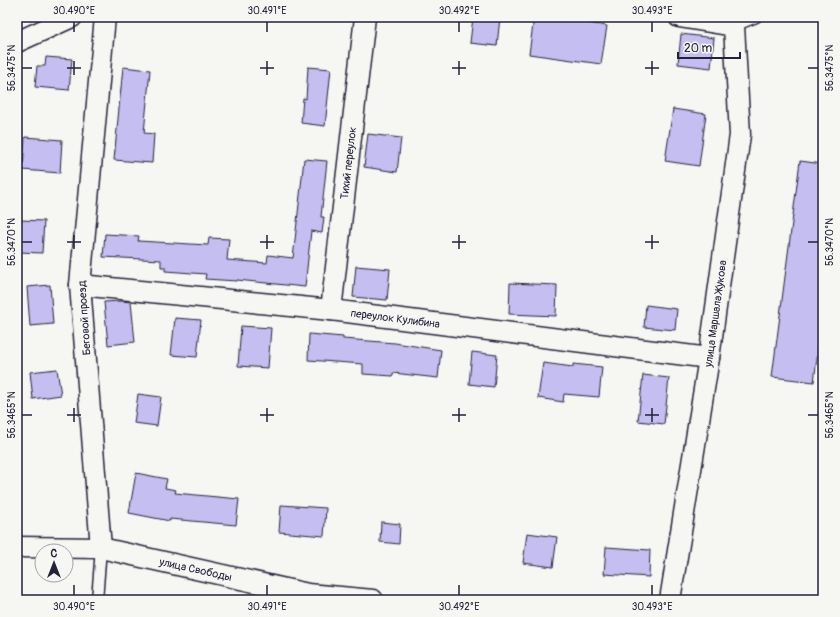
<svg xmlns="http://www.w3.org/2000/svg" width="840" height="617" viewBox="0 0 840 617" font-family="Pangolin,sans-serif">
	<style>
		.building { fill: #c4bef1; stroke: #22223b }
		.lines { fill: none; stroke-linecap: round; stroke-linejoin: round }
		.lane-casing { stroke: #22223b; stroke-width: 13 }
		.street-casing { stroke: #22223b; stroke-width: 23 }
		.lane { stroke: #f6f6f2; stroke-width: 10 }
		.street { stroke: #f6f6f2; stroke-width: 20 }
		.ticks { fill: none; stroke: #22223b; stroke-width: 1.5 }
		.labels { text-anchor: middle; stroke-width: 3; stroke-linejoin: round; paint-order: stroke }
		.street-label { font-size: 11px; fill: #22223b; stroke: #f6f6f2 }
		.neatline { fill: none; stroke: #22223b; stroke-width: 1.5 }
		.ticks-label { font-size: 10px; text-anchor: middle; fill: #22223b }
	</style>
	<rect width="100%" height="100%" fill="#f6f6f2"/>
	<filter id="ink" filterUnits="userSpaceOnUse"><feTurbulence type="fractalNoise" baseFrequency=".025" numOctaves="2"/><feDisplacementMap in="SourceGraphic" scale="8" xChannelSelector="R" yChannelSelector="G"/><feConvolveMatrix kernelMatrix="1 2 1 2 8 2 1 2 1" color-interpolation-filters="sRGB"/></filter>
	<g filter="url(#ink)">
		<g class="building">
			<path d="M473,17h27l-3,29 -27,-3z"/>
			<path d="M534,17h16l57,9 -6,38 -72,-10z"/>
			<path d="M681,34l33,4 -3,30 -33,-4z"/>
			<path d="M46,57l26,2 -3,31 -34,-3 2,-21h8z"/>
			<path d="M123,67l27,3 -6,63 10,1 -2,29 -38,-3z"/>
			<path d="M308,67l23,2 -6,57 -24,-3 2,-25 3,1z"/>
			<path d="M673,109l33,5 -7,52 -34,-5z"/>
			<path d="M368,134l33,4 -4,34 -33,-5z"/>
			<path d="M25,137l37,3 -2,33 -37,-3z"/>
			<path d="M304,159l23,2 -6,56h3l-2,16 -11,-2 -6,56 -68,-7v1l-32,-2 1,-5 -41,-3v-4h-4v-7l-58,-3 2,-23 34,2 -1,5 70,4 1,-7 20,1 -2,21 40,3 1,-8 25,3z"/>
			<path d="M800,161l23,3v146l-9,72 -42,-5z"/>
			<path d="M20,220l24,1 -2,32 -23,-1z"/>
			<path d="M356,266l34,3 -3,31 -34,-3z"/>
			<path d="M510,283l47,2 -1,31 -47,-2z"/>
			<path d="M50,285l3,39 -23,2 -3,-39z"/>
			<path d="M121,301l10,1 4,40 -27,3 -4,-43z"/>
			<path d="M646,305l31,4 -2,21 -31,-3z"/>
			<path d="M175,318l26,2 -4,37 -26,-2z"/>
			<path d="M241,326l30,2 -3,40 -30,-2z"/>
			<path d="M309,334l34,3v2l52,4 46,7 -3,28 -45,-5v3l-30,-2v-10l-55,-4z"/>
			<path d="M472,352l25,3 -3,32 -25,-3z"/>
			<path d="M543,363l30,4v-3l29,3 -3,30 -35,-3 -1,8 -25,-4z"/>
			<path d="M57,369l4,26 -28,4 -3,-27z"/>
			<path d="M643,375l26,3 -5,46 -26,-3z"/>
			<path d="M138,394l23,3 -4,29 -23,-3z"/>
			<path d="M136,473l31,6 -2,9 11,2 -1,3 64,6 -3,26 -66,-6v2l-41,-8z"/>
			<path d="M281,505l45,3 -2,28 -45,-4z"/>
			<path d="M381,522l19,2 -1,20 -19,-2z"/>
			<path d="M527,533l30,4 -4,30 -30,-4z"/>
			<path d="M606,547l44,3 -1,27 -45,-3z"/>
		</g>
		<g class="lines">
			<g class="lane-casing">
				<g id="lane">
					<path d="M734,26l22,-9"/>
					<path d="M97,600l4,-52"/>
				</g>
			</g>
			<g class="street-casing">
				<g id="street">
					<path d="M17,42l55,-25"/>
					<path id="s1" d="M80,285l251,25 378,48"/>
					<path id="s2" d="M331,310l34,-293"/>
					<path id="s3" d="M17,547l84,1 207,46 65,6"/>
					<path d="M101,548l-21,-263 25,-268"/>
					<path id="s4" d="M670,600l39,-242 31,-223 -6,-109 -55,-9"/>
				</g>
			</g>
			<use href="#lane" class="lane"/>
			<use href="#street" class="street"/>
		</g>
	</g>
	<path class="ticks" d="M74,22v10M267,22v10M459,22v10M652,22v10M74,61v14M267,61v14M459,61v14M652,61v14M22,68h10M67,68h14M260,68h14M452,68h14M645,68h14M808,68h10M74,235v14M267,235v14M459,235v14M652,235v14M22,242h10M67,242h14M260,242h14M452,242h14M645,242h14M808,242h10M74,408v14M267,408v14M459,408v14M652,408v14M22,415h10M67,415h14M260,415h14M452,415h14M645,415h14M808,415h10M74,585v10M267,585v10M459,585v10M652,585v10"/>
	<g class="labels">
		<g class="street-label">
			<text dy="4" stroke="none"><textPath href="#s2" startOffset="148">Тихий переулок</textPath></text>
			<text dy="4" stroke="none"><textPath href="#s4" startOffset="290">улица Маршала Жукова</textPath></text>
			<text transform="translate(84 318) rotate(-94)" y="4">Беговой проезд</text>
			<text dy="4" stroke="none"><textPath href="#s1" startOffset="317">переулок Кулибина</textPath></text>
			<text dy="4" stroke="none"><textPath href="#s3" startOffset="181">улица Свободы</textPath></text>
		</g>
	</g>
	<rect width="840" height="617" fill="none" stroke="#f6f6f2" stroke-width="44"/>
	<g transform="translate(54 563)"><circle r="19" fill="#f6f6f2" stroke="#a1a1a9"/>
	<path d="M0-3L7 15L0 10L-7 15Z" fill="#22223b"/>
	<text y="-6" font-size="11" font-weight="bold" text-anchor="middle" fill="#22223b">С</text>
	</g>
	<path d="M678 52v6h62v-6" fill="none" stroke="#22223b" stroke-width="2"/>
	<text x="684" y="52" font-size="12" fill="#22223b" stroke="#f6f6f2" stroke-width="3" paint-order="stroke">20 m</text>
	<rect x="22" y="22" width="796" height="573" class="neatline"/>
	<g class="ticks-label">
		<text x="74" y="14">30.490°E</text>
		<text x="267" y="14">30.491°E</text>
		<text x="459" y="14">30.492°E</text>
		<text x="652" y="14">30.493°E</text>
		<text transform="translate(11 68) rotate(-90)" y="4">56.3475°N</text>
		<text transform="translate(829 68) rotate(-90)" y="4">56.3475°N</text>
		<text transform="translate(11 242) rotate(-90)" y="4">56.3470°N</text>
		<text transform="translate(829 242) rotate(-90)" y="4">56.3470°N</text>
		<text transform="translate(11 415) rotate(-90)" y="4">56.3465°N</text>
		<text transform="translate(829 415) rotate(-90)" y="4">56.3465°N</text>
		<text x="74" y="610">30.490°E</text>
		<text x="267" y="610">30.491°E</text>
		<text x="459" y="610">30.492°E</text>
		<text x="652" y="610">30.493°E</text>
	</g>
</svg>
